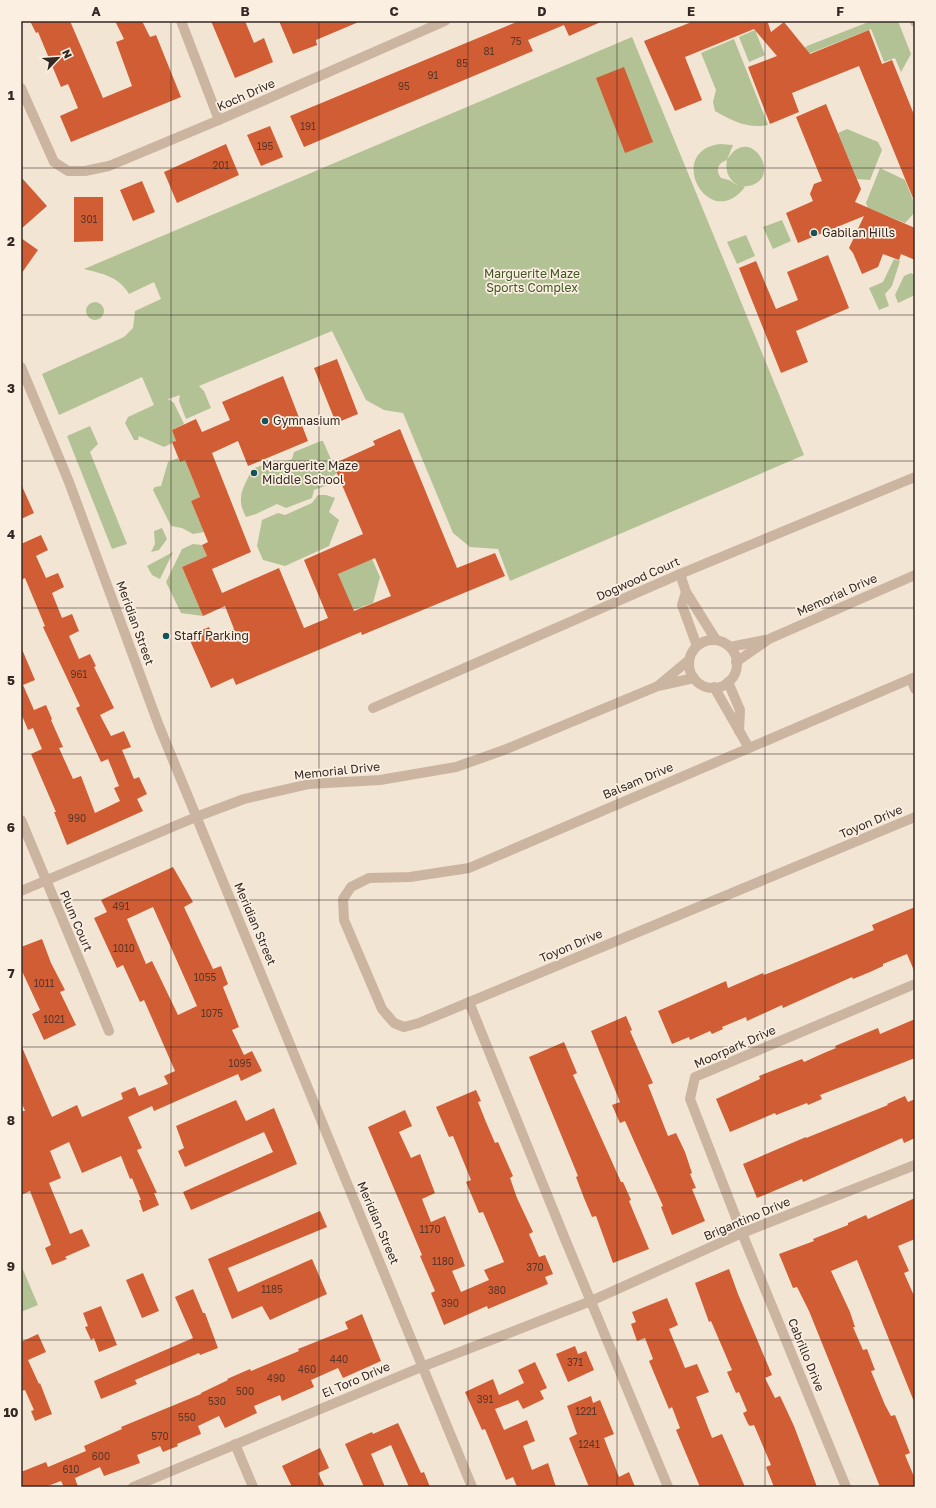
<svg xmlns="http://www.w3.org/2000/svg" width="936" height="1508" viewBox="0 0 936 1508" font-family="'Golos Text',sans-serif">
	<style>
		.green { fill: #b2c294 }
		.building { fill: #d15d34; fill-rule: evenodd }
		.lines { fill: none; stroke-linecap: round; stroke-linejoin: round }
		.minor { stroke: #cbb5a0; stroke-width: 10 }
		.grid { fill: none; stroke: #342924; stroke-width: 1; stroke-opacity: 0.55 }
		.poi-dot { fill: #165359; stroke: #faefe1; stroke-width: 1.5 }
		.labels { text-anchor: middle; stroke-width: 3.5; stroke-linejoin: round; paint-order: stroke }
		.number-label { font-size: 10px; fill: #5b3628 }
		.street-label { font-size: 12px; fill: #342924; stroke: #faefe1 }
		.poi-label { font-size: 12px; fill: #342924; stroke: #faefe1; text-anchor: start }
		.park-label { font-size: 12px; fill: #425525; stroke: #faefe1 }
		.neatline { fill: none; stroke: #342924; stroke-width: 1.5 }
		.grid-label { font-size: 13px; text-anchor: middle; font-weight: bold; fill: #342924 }
	</style>
	<rect width="100%" height="100%" fill="#f3e5d4"/>
	<g class="green">
		<path d="M871,21h27l13,33 -10,18 -6,-14 -11,4 -13,-33 -73,29 -2,-3 11,-9z"/>
		<path d="M755,30l10,25 -16,7 -10,-25z"/>
		<path d="M632,37l172,418 -294,126 -12,-32 -28,-2 -17,-14 -50,-120 -19,-3 -18,-10 -34,-69 -133,55 5,5 7,17 -25,11 -7,-18 1,-6 -12,4 6,4 10,21 -12,6 4,11 -12,6 -25,-11 -1,4h-4l-9,-17 3,-6 26,-12 -12,-28 -83,38 -17,-41 82,-37 9,-9 2,-17 26,-12 -7,-17 -25,12c-11,-18 -26,-20 -45,-25z"/>
		<path d="M734,39l34,86c-20,4 -36,-4 -53,-14l-2,-9 3,-12 -15,-37z"/>
		<path d="M847,129l31,13 4,8 -12,30 -13,-1 -19,-46z"/>
		<path d="M720,144l13,1 -6,15c23,-39 58,20 21,26 -15,2 -24,-12 -21,-26 -9,3 -12,10 -6,18l8,2 6,4 10,3c-36,47 -81,-36 -25,-43z"/>
		<path d="M880,168l25,12 10,25v7l-10,11 -37,-15 -2,-5z"/>
		<path d="M782,220l9,21 -18,8 -10,-22z"/>
		<path d="M746,235l9,21 -18,8 -10,-22z"/>
		<path d="M894,259l6,2 -8,25 -7,8 4,12 -10,4 -10,-22 14,-6z"/>
		<path d="M911,273l4,2v20l-17,8 -3,-8 9,-19z"/>
		<circle cx="95" cy="311" r="9"/>
		<path d="M90,426l8,18 -8,8 37,92 -15,5 -45,-113z"/>
		<path d="M321,441h2l14,32 -5,4 -4,8 -14,5 -2,8 -26,10 -9,-4 -21,10 -10,3c-11,-21 -2,-29 6,-48l13,-5 7,3 20,-8 2,-7z"/>
		<path d="M178,458l2,4 5,-2 15,37 -9,4 13,31 -11,2 -11,-6 -11,-2 -18,-36 2,-3 6,-1 7,-24z"/>
		<path d="M318,495h8l9,3 -6,14 10,8 -10,26 -44,20 -22,-6 -6,-14 5,-26 16,-7 7,2 27,-12z"/>
		<path d="M162,528l5,11 -8,11 -8,2 4,-8 -1,-13z"/>
		<path d="M193,544l9,1 5,11 -25,11 21,49 -22,-3 -15,-31 16,-33z"/>
		<path d="M173,552l-13,27 -8,-4 -5,-9z"/>
		<path d="M372,559l8,18 -7,26 -20,7 -15,-36z"/>
		<path d="M21,1265l17,40 -17,7z"/>
	</g>
	<g class="building">
		<path d="M30,21h40l33,77 29,-12 -16,-44 8,-3 -9,-18h27l8,16 6,-2 25,62 -110,45 -11,-26 18,-8 -10,-24 -7,3 -23,-55 -2,1z"/>
		<path d="M211,21h34l9,22 10,-5 9,24 -38,16z"/>
		<path d="M279,21h82l-45,19 1,5 -24,9z"/>
		<path d="M519,21h84l-34,15 -5,-11 -36,15 5,11 -229,96 -14,-31z"/>
		<path d="M694,21h78l-4,2 3,9 13,-10 26,32 59,-24 13,34 10,-4 23,57v86l-56,-137 -67,27 7,19 -29,12 -22,-57 29,-11 -23,-27 -69,28 17,43 -27,11 -31,-70z"/>
		<path d="M624,67l29,75 -28,11 -29,-75z"/>
		<path d="M826,104l35,85 -6,13 60,26v32l-14,-6 -2,6 -16,-6 -5,13 -16,7 -9,-21 -4,-5 15,-32 -66,27 -12,-30 27,-12 -3,-7 4,-10 8,-3 -26,-64z"/>
		<path d="M270,126l13,31 -22,9 -14,-31z"/>
		<path d="M226,144l13,31 -62,28 -13,-31z"/>
		<path d="M21,177l26,29 -26,23z"/>
		<path d="M142,181l13,31 -22,9 -13,-31z"/>
		<path d="M74,197h29v44l-29,1z"/>
		<path d="M21,238l17,12 -17,24z"/>
		<path d="M828,255l21,53 -53,23 12,31 -27,11 -42,-105 17,-7 20,48 22,-9 -11,-28z"/>
		<path d="M337,359l21,55 -22,9 -22,-55z"/>
		<path d="M283,376l25,65 -60,25 -10,-25 -26,12 39,99 -39,17 10,24 57,-25 25,60 24,-10 -24,-58 59,-26 -30,-70 42,-19 -2,-4 27,-12 57,139 38,-15 10,23 -143,59 -1,-3 -125,53 -3,-7 -22,10 -23,-52 21,-9 5,11 20,-9 -9,-23 -22,10 -21,-49 25,-11 -5,-11 6,-3 -17,-41 9,-4 -15,-37 -5,2 -8,-20 4,-1 -4,-11 24,-11 6,13 28,-12 -8,-18zM375,558l16,38 -37,15 -16,-37z"/>
		<path d="M21,484l13,29 -13,6z"/>
		<path d="M41,535l7,15 -12,6 10,22 12,-5 6,14 -12,6 10,25 10,-4 7,17 -10,5 10,23 11,-5 6,12 -2,1 20,41 -14,7 11,21 13,-5 7,16 -9,3 12,29 5,-2 8,17 -10,5 6,12 -76,34 -13,-33h2l-25,-58 11,-5 -9,-21 -5,2 -7,-17v-66l14,33 -12,5 11,25 12,-5 6,14 -1,1 12,27 -4,1 14,31 8,-3 14,37 25,-12 -6,-13 5,-2 -11,-27 -7,3 -25,-54 4,-2 -37,-79 2,-1 -20,-48 -4,2v-36z"/>
		<path d="M173,867l20,35 -9,5 29,62 8,-3 7,18 -5,3 16,40 -7,3 12,25 8,-4 10,20 -21,10 -3,-7 -84,37 -2,-5 -24,11 14,31 -5,2 20,43h-3l5,12 -16,7 -4,-12h2l-9,-22 -2,1 -9,-23 -39,17 -13,-31 -19,9 11,27 -12,5 21,51 12,-5 8,17 -25,11 2,2 -15,6 -7,-17 6,-3 -21,-54 -9,4v-84h4l-4,-10v-56l31,72 25,-12 5,12 41,-18 -2,-6 14,-6 4,9 29,-12 -4,-8 11,-5 -31,-71 -4,2 -17,-37 -6,3 -23,-50 13,-6 -6,-12zM153,907l44,99 -19,9 -26,-54 -6,3 -19,-45z"/>
		<path d="M915,907v66l-8,-19 -24,10v2l-13,6 -17,7 -1,-2 -69,31 -1,-3 -35,16 -1,-4 -24,10 1,2 -11,5 -2,-3 -20,9 -1,-3 -17,7 -14,-33 68,-30 2,7 35,-15 1,2 23,-9 87,-36 -2,-5z"/>
		<path d="M42,939l9,24 14,27 -5,2 16,33 -32,15 -12,-26 8,-4 -19,-41v-22z"/>
		<path d="M626,1016l6,14 -2,1 23,52 -5,2 20,51 8,-3 9,19 7,21 -2,1 6,14 -4,1 13,32 -33,14 -11,-28 2,-1 -38,-85 -5,2 -8,-18 8,-3 -29,-71z"/>
		<path d="M915,1019v39l-95,37 2,4 -14,6 -1,-2 -31,12 -1,-2 -45,19 -14,-33 44,-20 -1,-3 43,-17 2,3 20,-9 12,-5 -1,-2 43,-18 2,6z"/>
		<path d="M564,1042l13,31 -4,2 48,107h2l8,18 -2,1 20,48 -36,14 -17,-47 -4,1 -8,-19 -8,-21 2,-1 -49,-119z"/>
		<path d="M476,1090l5,11 -3,1 8,20 9,21 3,-1 15,34 -3,2 7,20 16,34 -4,2 10,23 6,-2 8,19 -8,3 3,7 -60,25 -1,-3 -43,19 -13,-32 4,-2 -15,-35 2,-1 -54,-128 37,-17 7,16 -13,6 12,26 9,-4 15,39 -13,6 9,23 14,-6 20,50 -13,5 9,21 28,-12 -5,-10 20,-8 -21,-50 -4,1 -13,-31 5,-2 -18,-44 -4,1 -13,-30z"/>
		<path d="M905,1096l3,6 7,-3v39l-11,5 -2,-5 -99,44 -1,-3 -45,19 -14,-34 63,-27v1l82,-33 -1,-1z"/>
		<path d="M236,1100l10,21 28,-13 23,56 -106,46 -8,-18 90,-40 -9,-20 -79,35 -7,-16 6,-3 -8,-22z"/>
		<path d="M915,1198v41l-17,7 11,25 -5,2 11,25v106l-58,-144 -26,11 19,41 5,15h-2l10,23 4,-1 8,21 -4,1 14,34 6,11 4,-1 15,38 -5,2 10,24v8h-35l-71,-176 -12,-24 -4,1 -14,-34 35,-13 -1,-2 35,-14v-2l18,-8 2,4z"/>
		<path d="M320,1211l7,16 -99,41 10,24 74,-33 15,35 -57,26 -8,-14 -30,13 -24,-60z"/>
		<path d="M729,1269l9,25 34,81 -7,3 10,20 5,-2 14,30 23,61h-43l-8,-20 5,-2 -17,-40 -4,1 -2,-2 -5,-11 4,-2 -8,-19 -3,1 -9,-21 5,-2 -21,-49 -2,1 -14,-39z"/>
		<path d="M143,1273l16,38 -17,7 -16,-38z"/>
		<path d="M193,1289l10,24h2l13,35 -18,7 -1,-2 -64,27 2,4 -36,15 -7,-18 99,-43 -18,-41z"/>
		<path d="M667,1298l11,27 -9,4 16,39 12,-4 12,28 -13,5 16,41 10,-4 23,53h-45l-24,-57 4,-2 -8,-21 -3,2 -20,-48 4,-2 -8,-21 -8,3 -6,-17 5,-2 -4,-10z"/>
		<path d="M101,1306l16,39 -18,7 -5,-14 -3,2 -6,-13 3,-1 -5,-13z"/>
		<path d="M362,1314l19,47 -38,17 -5,-10 -27,12 3,7 -32,14 -2,-6 -26,11 3,7 -32,15 -6,-12 -21,10 3,8 -24,10 1,2 -15,6 -3,-6 -23,9 3,8 -36,13 -4,-9 -25,11 3,9h-14l-3,-6 -16,6h-24v-15l25,-10 2,5 38,-16 -2,-5 38,-17 -1,-2 80,-33v-1l27,-13 -1,-1 23,-10 1,2 48,-20 -1,-2 50,-20 -3,-7z"/>
		<path d="M38,1334l8,18 -18,8 11,24 1,-1 12,31 -17,7 -4,-10 3,-1 -9,-20 -4,1v-49z"/>
		<path d="M575,1346l3,8 8,-3 8,19 -26,12 -12,-28z"/>
		<path d="M535,1362l12,26 -7,3 4,8 -21,10 -5,-9 -23,9 9,21 23,-10 8,21 -12,5 9,24 16,-7 8,24h-39l-4,-10 -7,3 -21,-51 -3,1 -17,-38 28,-13 6,16 25,-12 -6,-13z"/>
		<path d="M591,1396l2,7 7,-3 14,34 -10,4 15,39 10,-5 6,15h-46l-20,-49 8,-4 -10,-28z"/>
		<path d="M398,1423l23,50 3,-1 6,15h-21l-18,-42 -20,9 14,33h-21l-19,-43 27,-12 1,2z"/>
		<path d="M320,1448l9,20 -11,5 7,14h-33l-10,-21z"/>
	</g>
	<g class="lines">
		<g class="minor">
			<path d="M181,21l38,99"/>
			<path d="M915,21v1"/>
			<path d="M21,88l33,74 14,9h17l24,-5 110,-46 226,-99"/>
			<path d="M21,367l48,115 90,244 313,761"/>
			<path d="M680,574l6,18 30,48"/>
			<path d="M686,592l-4,13 15,41"/>
			<circle cx="713" cy="664" r="24"/>
			<path d="M730,647l35,-7"/>
			<path d="M736,662l33,-23 146,-64"/>
			<path d="M915,677l-446,191 -59,9 -41,1 -18,9 -8,12 1,21 38,89 12,14 10,4 15,-4 496,-206"/>
			<path d="M911,679l4,10"/>
			<path d="M728,682l12,28 -1,21"/>
			<path d="M659,685l30,-25"/>
			<path d="M714,687l35,61"/>
			<path d="M373,708l307,-134 235,-97"/>
			<path d="M21,820l88,211"/>
			<path d="M21,891l175,-74 48,-18 65,-15 71,-4 76,-13 48,-17 154,-64 36,-8"/>
			<path d="M469,1002l96,237 103,248"/>
			<path d="M235,1444l18,43"/>
			<path d="M133,1487l291,-121 167,-65 151,-68 173,-68"/>
			<path d="M846,1487l-104,-254 -52,-134 5,-22 220,-93"/>
		</g>
	</g>
	<path class="grid" d="M171,21v1466M319,21v1466M468,21v1466M617,21v1466M765,21v1466M21,168h894M21,315h894M21,461h894M21,608h894M21,754h894M21,900h894M21,1047h894M21,1193h894M21,1340h894"/>
	<g class="poi-dot">
		<circle cx="814" cy="233" r="4"/>
		<circle cx="265" cy="421" r="4"/>
		<circle cx="254" cy="473" r="4"/>
		<circle cx="166" cy="636" r="4"/>
	</g>
	<g class="labels">
		<g class="number-label">
			<text x="516" y="45">75</text>
			<text x="489" y="55">81</text>
			<text x="462" y="67">85</text>
			<text x="433" y="79">91</text>
			<text x="404" y="90">95</text>
			<text x="308" y="130">191</text>
			<text x="265" y="150">195</text>
			<text x="221" y="169">201</text>
			<text x="89" y="223">301</text>
			<text x="79" y="678">961</text>
			<text x="77" y="822">990</text>
			<text x="121" y="910">491</text>
			<text x="124" y="952">1010</text>
			<text x="205" y="981">1055</text>
			<text x="44" y="987">1011</text>
			<text x="212" y="1017">1075</text>
			<text x="54" y="1023">1021</text>
			<text x="240" y="1067">1095</text>
			<text x="430" y="1233">1170</text>
			<text x="443" y="1265">1180</text>
			<text x="535" y="1271">370</text>
			<text x="272" y="1293">1185</text>
			<text x="497" y="1294">380</text>
			<text x="450" y="1307">390</text>
			<text x="339" y="1363">440</text>
			<text x="575" y="1366">371</text>
			<text x="307" y="1373">460</text>
			<text x="276" y="1382">490</text>
			<text x="245" y="1395">500</text>
			<text x="485" y="1403">391</text>
			<text x="217" y="1405">530</text>
			<text x="586" y="1415">1221</text>
			<text x="187" y="1421">550</text>
			<text x="160" y="1440">570</text>
			<text x="589" y="1448">1241</text>
			<text x="101" y="1460">600</text>
			<text x="71" y="1473">610</text>
		</g>
		<g class="street-label">
			<text transform="translate(246 95) rotate(-24)" y="4">Koch Drive</text>
			<text transform="translate(638 579) rotate(-24)" y="4">Dogwood Court</text>
			<text transform="translate(837 595) rotate(-24)" y="4">Memorial Drive</text>
			<text transform="translate(135 623) rotate(70)" y="4">Meridian Street</text>
			<text transform="translate(337 771) rotate(-6)" y="4">Memorial Drive</text>
			<text transform="translate(638 781) rotate(-23)" y="4">Balsam Drive</text>
			<text transform="translate(871 822) rotate(-23)" y="4">Toyon Drive</text>
			<text transform="translate(76 921) rotate(67)" y="4">Plum Court</text>
			<text transform="translate(255 924) rotate(67)" y="4">Meridian Street</text>
			<text transform="translate(571 946) rotate(-23)" y="4">Toyon Drive</text>
			<text transform="translate(735 1047) rotate(-24)" y="4">Moorpark Drive</text>
			<text transform="translate(747 1219) rotate(-23)" y="4">Brigantino Drive</text>
			<text transform="translate(378 1223) rotate(67)" y="4">Meridian Street</text>
			<text transform="translate(806 1355) rotate(68)" y="4">Cabrillo Drive</text>
			<text transform="translate(356 1380) rotate(-23)" y="4">El Toro Drive</text>
		</g>
		<g class="poi-label">
			<text x="822" y="237">Gabilan Hills</text>
			<text x="273" y="425">Gymnasium</text>
			<text x="262" y="470">Marguerite Maze<tspan x="262" dy="14">Middle School</tspan></text>
			<text x="174" y="640">Staff Parking</text>
		</g>
		<g class="park-label">
			<text x="532" y="278">Marguerite Maze<tspan x="532" dy="14">Sports Complex</tspan></text>
		</g>
	</g>
	<rect width="936" height="1508" fill="none" stroke="#faefe1" stroke-width="44"/>
	<g transform="translate(58 58) rotate(65)" stroke="#faefe1" stroke-width="3" paint-order="stroke">
	<path d="M0-3L7 15L0 10L-7 15Z" fill="#342924"/>
	<text y="-6" font-size="11" font-weight="bold" text-anchor="middle" fill="#342924">N</text>
	</g>
	<rect x="22" y="22" width="892" height="1464" class="neatline"/>
	<g class="grid-label">
		<text x="96" y="16">A</text>
		<text x="245" y="16">B</text>
		<text x="394" y="16">C</text>
		<text x="542" y="16">D</text>
		<text x="691" y="16">E</text>
		<text x="840" y="16">F</text>
		<text x="11" y="100">1</text>
		<text x="11" y="246">2</text>
		<text x="11" y="393">3</text>
		<text x="11" y="539">4</text>
		<text x="11" y="685">5</text>
		<text x="11" y="832">6</text>
		<text x="11" y="978">7</text>
		<text x="11" y="1125">8</text>
		<text x="11" y="1271">9</text>
		<text x="11" y="1417">10</text>
	</g>
</svg>
